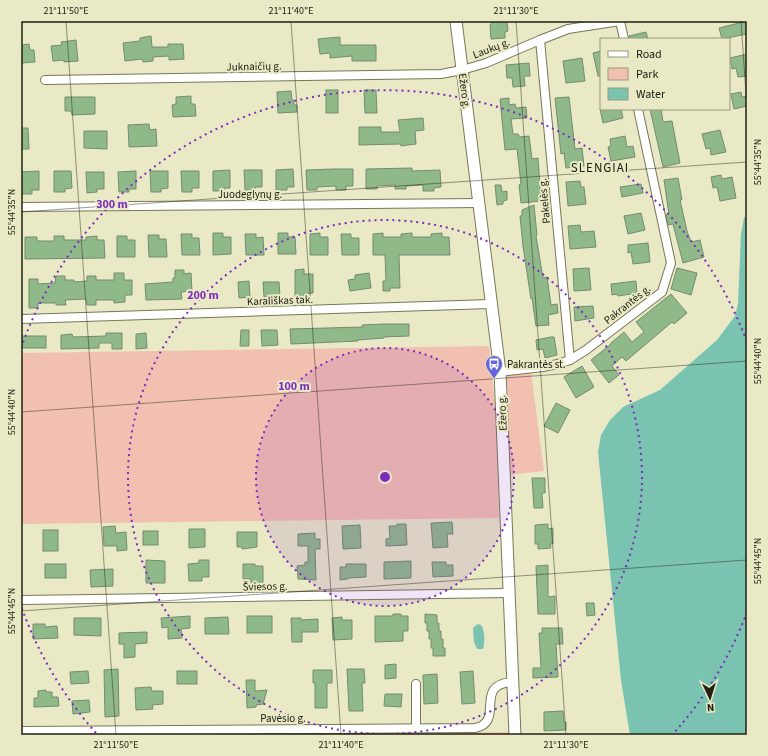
<svg xmlns="http://www.w3.org/2000/svg" width="768" height="756" viewBox="0 0 768 756" font-family="'Source Sans 3',sans-serif">
	<style>
		.green { fill: #f2c0b0 }
		.water { fill: #79c3b0 }
		.building { fill: #90b98a; stroke: #748b71 }
		.lines { fill: none; stroke-linecap: round; stroke-linejoin: round }
		.minor-casing { stroke: #787757; stroke-width: 10 }
		.major-casing { stroke: #787757; stroke-width: 13 }
		.minor { stroke: #fff; stroke-width: 8 }
		.major { stroke: #fff; stroke-width: 11 }
		.ticks { fill: none; stroke: #212114; stroke-width: 1; stroke-opacity: 0.45 }
		.ring { fill: none; stroke: #7b2cbf; stroke-width: 2; stroke-dasharray: 2 4 }
		.labels { text-anchor: middle; stroke-width: 4; stroke-linejoin: round; paint-order: stroke }
		.street-label { font-size: 11px; fill: #212114; stroke: #e9e9c6 }
		.poi-label { font-size: 11px; fill: #212114; stroke: #e9e9c6; text-anchor: start }
		.quarter-label { font-size: 13px; letter-spacing: 1px; fill: #212114; stroke: #e9e9c6 }
		.centre { fill: #7b2cbf; stroke: #e9e9c6; stroke-width: 2 }
		.ring-label { font-size: 12px; text-anchor: middle; font-weight: bold; fill: #7b2cbf; stroke: #e9e9c6; stroke-width: 4; stroke-linejoin: round; paint-order: stroke }
		.neatline { fill: none; stroke: #212114; stroke-width: 1.5 }
		.ticks-label { font-size: 10px; text-anchor: middle; fill: #212114 }
	</style>
	<rect width="100%" height="100%" fill="#e9e9c6"/>
	<g class="green">
		<path d="M489,346l7,68 3,104 -478,6v-171z"/>
		<path d="M531,372l13,99 -34,4 -3,-99z"/>
		<path d="M509,732v3h-246z"/>
	</g>
	<g class="water">
		<path d="M747,214v521h-117l-9,-55 -23,-228 3,-17 9,-15 13,-13 37,-17 57,-50 18,-24 3,-12 3,-70 3,-16z"/>
		<path d="M478,624l3,1c4,5 4,17 2,24h-6l-3,-7 -1,-14z"/>
	</g>
	<g class="building">
		<path d="M493,21h14l1,10 -3,1v6l-14,1 -1,-14z"/>
		<path d="M747,21v13l-25,5 -3,-11z"/>
		<path d="M646,32l2,7h-19v-3z"/>
		<path d="M151,36l1,11h16v-3h15l1,15 -15,1v-4l-16,1v4l-10,1 -1,-3 -17,2 -2,-18 17,-2v-3z"/>
		<path d="M340,37v8h36v16h-24v-5l-22,2v-5l-10,1 -2,-15z"/>
		<path d="M76,40l2,21 -14,1v-2l-11,1 -2,-15 11,-1 -1,-3z"/>
		<path d="M29,44l1,6h4l1,12 -14,1v-18z"/>
		<path d="M601,51v25h-3l-5,-23z"/>
		<path d="M747,54v22l-9,1 -2,-9 -4,1 -2,-11z"/>
		<path d="M582,58l3,23 -19,2 -3,-22z"/>
		<path d="M529,63l1,13h-6l1,10 -12,1 -1,-9h-5l-1,-13z"/>
		<rect x="326" y="90" width="12" height="23"/>
		<path d="M364,90h12l1,23h-12z"/>
		<path d="M291,91l1,9h2v5h3v7l-19,1 -1,-21z"/>
		<path d="M741,92l1,5 5,-1v10l-13,3 -3,-15z"/>
		<path d="M191,96v8h4l1,12 -23,1 -1,-12 4,-1v-7z"/>
		<path d="M65,97h30v17l-23,1 -1,-4h-6z"/>
		<path d="M569,97l6,52 7,-1 2,18 -18,2 -2,-15 -3,1 -6,-56z"/>
		<path d="M509,98v7l6,-1 1,4 10,-1 1,11 -16,1 2,15h5l2,3 9,-1 3,23 6,-1 3,43 -20,2 -2,-18 2,-1 -4,-35 -12,1 -5,-51z"/>
		<path d="M600,109h21l2,9 -20,5z"/>
		<path d="M650,109h11l2,13 9,-1 8,42 -17,4z"/>
		<path d="M423,118l1,12 -9,1 1,13 -15,2v-2l-42,1v-18h22v5h19l-2,-12z"/>
		<path d="M149,124l1,6 6,-1 1,17 -28,1 -1,-22z"/>
		<path d="M21,128h7l1,21h-8z"/>
		<path d="M720,130l6,22 -15,3 -1,-7 -4,1 -4,-15z"/>
		<path d="M84,131h23v18l-23,-1z"/>
		<path d="M625,136l2,11 6,-1 2,11 -24,4 -3,-14 3,-1 -1,-7z"/>
		<path d="M412,168v3l28,-1 1,17 -7,1v3h-11v-6l-17,1v3h-11v-4l-18,1v3h-11v-20z"/>
		<path d="M293,169l1,18h-7v3h-11v-20z"/>
		<path d="M335,169h18v17h-7v4h-10v-4l-19,1v3h-10l-1,-20z"/>
		<path d="M230,170v18h-6v3h-11v-20z"/>
		<path d="M244,170h18v17h-7v3h-10z"/>
		<path d="M39,171v19h-7v4h-11v-22z"/>
		<path d="M54,171h17l1,17 -7,1v3h-11z"/>
		<path d="M136,171v18h-7v3h-10l-1,-20z"/>
		<path d="M150,171h18v17l-7,1v3h-10z"/>
		<path d="M181,171h18v17h-7v4h-10z"/>
		<path d="M86,172h18v17h-7v3l-10,1z"/>
		<path d="M721,175l1,4 10,-2 4,21 -16,3 -3,-14 -4,1 -2,-11z"/>
		<path d="M678,178l4,22h-2l7,31 4,11 9,-2 4,17 -21,6 -10,-39 -5,1 -2,-10 3,-1 -5,-34z"/>
		<path d="M580,181l1,6h3l2,17 -18,2 -2,-24z"/>
		<path d="M641,184l2,9 -21,4 -2,-10z"/>
		<path d="M495,185h6l1,7 5,-1v9l-4,1v3l-6,1z"/>
		<path d="M534,205l3,30 -1,1 7,42 4,-1 4,28 6,-1 1,9 -10,2 1,10 -13,1 -4,-28 -1,1 -8,-53 -3,-30h2v-6z"/>
		<path d="M641,213l4,17 -17,4 -4,-18z"/>
		<path d="M580,225l1,7 13,-1 2,16 -26,2 -2,-23z"/>
		<path d="M213,233h10v4h8v17l-18,1z"/>
		<path d="M278,233h10v4h7l1,17h-18z"/>
		<path d="M320,233v4h8v18h-18v-21z"/>
		<path d="M383,233v4h18v-3l11,-1v4h19v-3l11,-1v4h7l1,18h-51l1,33h-10v3h-7v-10h3l-1,-26h-12v-21z"/>
		<path d="M181,234h11v4h7l1,17h-18z"/>
		<path d="M245,234h11v4l7,-1 1,18h-18z"/>
		<path d="M341,234h10v4h8v17h-17z"/>
		<path d="M148,235h11v4h7l1,18h-18z"/>
		<path d="M54,236h10v4h22v-3l11,-1v4h7l1,18 -80,1v-22h12v4h17z"/>
		<path d="M117,236h10v4h8v17h-18z"/>
		<path d="M648,243l2,19 -17,2 -2,-12 -3,1v-8z"/>
		<path d="M589,268l2,22 -17,1 -1,-22z"/>
		<path d="M677,268l20,5 -6,22 -20,-6z"/>
		<path d="M304,269v5h9v19l-9,1v5h-9v-29z"/>
		<path d="M175,270h9v4l7,-1 1,18 -11,1 1,7 -36,1 -1,-16 28,-2v-4h2z"/>
		<path d="M114,273h10v7h8v15h-7v7l-11,1v-3h-18v5h-9l-1,-6 -21,1 1,5h-10v-2h-18v5h-9v-29h9v5l17,-1 1,-7h9v4h9v2l13,-1v-5h9v4h18z"/>
		<path d="M369,273l2,15 -21,3 -2,-11 7,-1v-4z"/>
		<path d="M249,281l1,16 -11,1 -1,-16z"/>
		<path d="M636,281l1,12 -19,3 -1,-2 -5,1 -1,-11z"/>
		<path d="M263,282h16l1,14 -16,1z"/>
		<path d="M671,294l16,19 -13,11 -2,-2 -46,39 -4,-4 -10,9 7,9 -10,8 -18,-23 20,-16v-1l13,-11 8,10 12,-10 -8,-10z"/>
		<path d="M593,306l1,12 -19,3 -1,-14z"/>
		<path d="M384,324h25v12l-25,1v1l-26,2v1l-67,3 -1,-15 73,-2 -1,-2z"/>
		<path d="M241,330h8v16h-9z"/>
		<path d="M261,330h16l1,15 -16,1z"/>
		<path d="M106,333h16v16h-10v-6h-13v5l-38,1v-14l11,-1 1,3 33,-1z"/>
		<path d="M146,333l1,15 -11,1v-15z"/>
		<rect x="21" y="336" width="25" height="12"/>
		<path d="M551,337h3l3,18 -12,3 -2,-9 -6,1 -1,-10z"/>
		<path d="M582,366l12,21 -18,11 -12,-21z"/>
		<path d="M556,403l14,7 -12,23 -14,-7z"/>
		<path d="M532,478h13v15h-3l1,15h-9z"/>
		<path d="M452,522l1,12h-6l1,13 -15,1 -2,-25z"/>
		<path d="M397,524h9l1,21 -21,1v-7l4,-1 -1,-12h8z"/>
		<path d="M548,524v5l5,-1v16h-3l1,4 -13,1v-5h-3v-19z"/>
		<path d="M360,525l1,23 -18,1 -1,-23z"/>
		<path d="M115,526l1,7 10,-1 1,18 -10,1v-5h-13l-1,-19z"/>
		<path d="M189,529h16v18l-16,1z"/>
		<rect x="43" y="530" width="15" height="21"/>
		<rect x="143" y="531" width="15" height="14"/>
		<path d="M237,532h20v15l-15,2v-2h-5z"/>
		<path d="M315,533v6h5v10h-5l1,31 -18,-1 -1,-13 8,-1v-3h3v-16h-10v-12z"/>
		<path d="M146,560l19,1v22h-19z"/>
		<path d="M199,560h10v17h-7v4h-13l-1,-17 11,-1z"/>
		<path d="M411,561v17l-27,1v-17z"/>
		<path d="M432,562h14v3h7v11l-20,1z"/>
		<rect x="45" y="564" width="21" height="14"/>
		<path d="M243,564h12v2h8v19h-12v-6h-8z"/>
		<path d="M346,564h20v13l-18,1v1l-8,1v-13h6z"/>
		<path d="M548,565v32l7,-1v18h-17l-2,-48z"/>
		<path d="M113,569v17l-22,1 -1,-17z"/>
		<path d="M586,603h8l1,12 -8,1z"/>
		<path d="M393,614h8v2h7v15h-5v10l-28,1v-26h18z"/>
		<path d="M425,614l12,1v8h2v8h2v8h2v9h2v8h-12v-8h-2v-9h-2v-8h-2v-8h-2z"/>
		<path d="M190,616v12l-9,1 1,9 -14,1v-12l-6,1 -1,-10z"/>
		<rect x="247" y="616" width="25" height="17"/>
		<path d="M228,617l1,17h-24v-16z"/>
		<path d="M342,617v3h10v19l-19,1 -1,-22z"/>
		<path d="M74,618h27v18l-27,-1z"/>
		<path d="M291,618h10v2l17,-1v13h-16v10h-10z"/>
		<path d="M33,624h12v3l12,-1 1,12 -25,1z"/>
		<path d="M542,628h20l1,16h-7l2,33 -25,1v-10h8l-2,-35h3z"/>
		<path d="M147,632v11l-12,1v13l-11,1v-14h-5v-11z"/>
		<path d="M396,664v14l-11,1v-14z"/>
		<path d="M118,669l1,47 -14,1 -1,-47z"/>
		<path d="M347,669h17l1,14h-3l1,28h-14z"/>
		<path d="M313,670h19v13h-5v25h-12v-25h-2z"/>
		<path d="M88,671l1,12 -18,1 -1,-12z"/>
		<rect x="177" y="671" width="20" height="13"/>
		<path d="M473,671l2,32 -13,1 -2,-32z"/>
		<path d="M437,674l1,29 -14,1 -1,-29z"/>
		<path d="M246,680h9v11l12,-1 -4,14 -7,1v2l-9,1z"/>
		<path d="M151,687l1,4h11v13l-11,1 1,4 -17,1 -1,-22z"/>
		<path d="M46,690v2h6v5h6l1,9 -25,1v-9h4v-7z"/>
		<path d="M385,694h17l-1,13 -17,-1z"/>
		<path d="M89,700l1,12 -17,2 -1,-13z"/>
		<path d="M563,711l1,11h2v8l-22,1v-19z"/>
	</g>
	<g class="lines">
		<g class="minor-casing">
			<g id="minor">
				<path d="M620,21l4,18"/>
				<path d="M540,40l30,320"/>
				<path d="M45,80l396,-6 21,-4 24,-7 54,-23 28,-11 52,-8"/>
				<path d="M21,207l458,-4"/>
				<path d="M21,319l470,-15"/>
				<path d="M500,372l43,-5 15,-3 12,-4 16,-10 76,-58 9,-29 -33,-154"/>
				<path d="M21,600l488,-7"/>
				<path d="M416,684v44"/>
				<path d="M21,731l454,-3c31,-6 -3,-44 38,-46"/>
			</g>
		</g>
		<g class="major-casing">
			<path id="major" d="M456,21l44,351 15,363"/>
		</g>
		<use href="#minor" class="minor"/>
		<use href="#major" class="major"/>
	</g>
	<path class="ticks" d="M66,21l50,714M291,21l50,714M516,21l50,714M741,21l6,88M21,212l726,-50M21,412l726,-51M21,611l726,-51"/>
	<circle cx="385" cy="477" r="129" fill="#7b2cbf" fill-opacity=".12"/>
	<g class="ring">
		<circle cx="385" cy="477" r="129"/>
		<circle cx="385" cy="477" r="257"/>
		<path d="M747 612A386 386 0 0 1 674 733M96 733A386 386 0 0 1 21 606M21 348A386 386 0 0 1 747 342"/>
	</g>
	<defs>
		<g id="bus-pin" transform="scale(0.9)"><path d="M0 17L-7.5 6A9.5 9.5 0 1 1 7.5 6Z" fill="#6566df" stroke="#e9e9c6"/><path d="M-5-6H5V4H4V6H2V4H-2V6H-4V4H-5ZM-3.5-4V0h7V-4ZM-3.5 1.2v1.5H-2V1.2ZM2 1.2v1.5H3.5V1.2Z" fill="#fff"/></g>
	</defs>
	<g fill-rule="evenodd">
		<use href="#bus-pin" x="494" y="364"/>
	</g>
	<g class="labels">
		<g class="street-label">
			<text transform="translate(491 48) rotate(-21)" y="4">Laukų g.</text>
			<text transform="translate(254 66) rotate(-1)" y="4">Juknaičių g.</text>
			<text transform="translate(465 91) rotate(83)" y="4">Ežero g.</text>
			<text x="250" y="198">Juodeglynų g.</text>
			<text transform="translate(544 201) rotate(-95)" y="4">Pakelės g.</text>
			<text transform="translate(280 300) rotate(-2)" y="4">Karališkas tak.</text>
			<text transform="translate(627 304) rotate(-38)" y="4">Pakrantės g.</text>
			<text transform="translate(502 413) rotate(-92)" y="4">Ežero g.</text>
			<text transform="translate(265 586) rotate(-1)" y="4">Šviesos g.</text>
			<text x="283" y="722">Pavėsio g.</text>
		</g>
		<g class="poi-label">
			<text x="507" y="368">Pakrantės st.</text>
		</g>
		<g class="quarter-label">
			<text x="600" y="172">SLENGIAI</text>
		</g>
	</g>
	<circle cx="385" cy="477" r="6" class="centre"/>
	<g class="ring-label">
		<text x="112" y="208">300 m</text>
		<text x="203" y="299">200 m</text>
		<text x="294" y="390">100 m</text>
	</g>
	<rect width="768" height="756" fill="none" stroke="#e9e9c6" stroke-width="44"/>
	<rect x="600" y="38" width="130" height="72" fill="#e9e9c6" stroke="#99997f"/>
	<rect x="608" y="51" width="20" height="6" fill="#ffffff" stroke="#99997f"/>
	<text x="636" y="58" font-size="12" fill="#212114">Road</text>
	<rect x="608" y="68" width="20" height="12" fill="#f2c0b0" stroke="#99997f"/>
	<text x="636" y="78" font-size="12" fill="#212114">Park</text>
	<rect x="608" y="88" width="20" height="12" fill="#79c3b0" stroke="#99997f"/>
	<text x="636" y="98" font-size="12" fill="#212114">Water</text>
	<g transform="translate(710 698) rotate(176)" stroke="#e9e9c6" stroke-width="3" paint-order="stroke">
	<path d="M0-3L7 15L0 10L-7 15Z" fill="#212114"/>
	<text y="-6" font-size="11" font-weight="bold" text-anchor="middle" fill="#212114">N</text>
	</g>
	<rect x="22" y="22" width="724" height="712" class="neatline"/>
	<g class="ticks-label">
		<text x="66" y="14">21°11'50"E</text>
		<text x="291" y="14">21°11'40"E</text>
		<text x="516" y="14">21°11'30"E</text>
		<text transform="translate(757 162) rotate(-90)" y="4">55°44'35"N</text>
		<text transform="translate(11 212) rotate(-90)" y="4">55°44'35"N</text>
		<text transform="translate(757 361) rotate(-90)" y="4">55°44'40"N</text>
		<text transform="translate(11 412) rotate(-90)" y="4">55°44'40"N</text>
		<text transform="translate(757 561) rotate(-90)" y="4">55°44'45"N</text>
		<text transform="translate(11 611) rotate(-90)" y="4">55°44'45"N</text>
		<text x="116" y="748">21°11'50"E</text>
		<text x="341" y="748">21°11'40"E</text>
		<text x="566" y="748">21°11'30"E</text>
	</g>
</svg>
